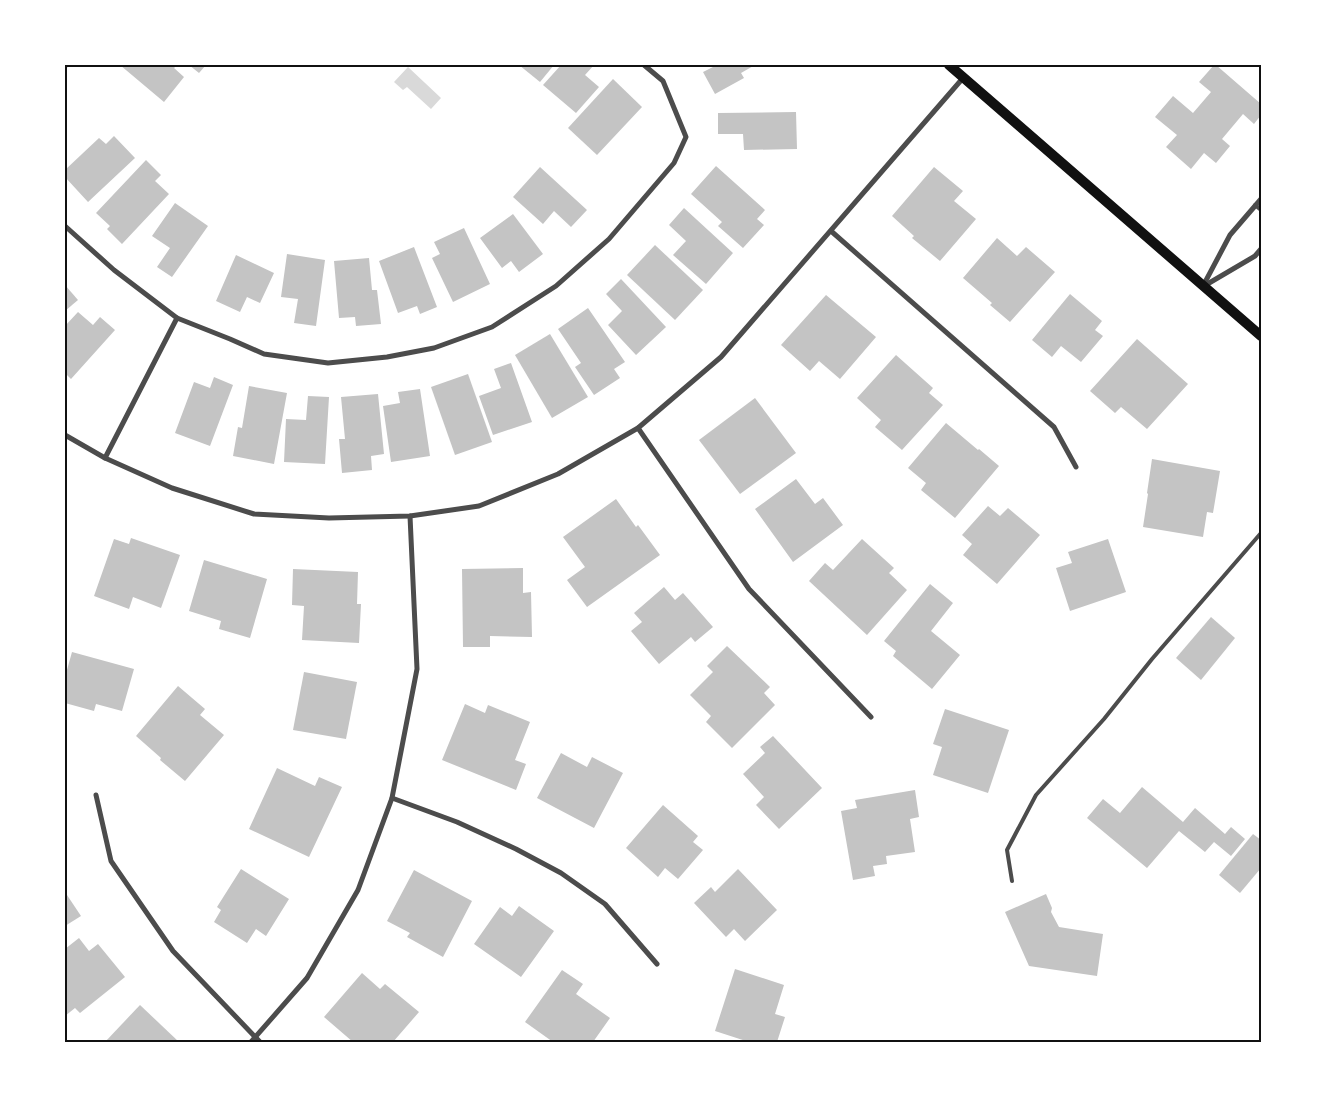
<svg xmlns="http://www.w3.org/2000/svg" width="1326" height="1107" viewBox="0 0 1326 1107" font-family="Ubuntu,sans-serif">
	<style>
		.water { fill: #d9d9d9 }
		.building { fill: #c4c4c4 }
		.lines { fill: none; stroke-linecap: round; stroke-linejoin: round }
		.service { stroke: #4c4c4c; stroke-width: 4 }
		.minor { stroke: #4c4c4c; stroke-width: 5 }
		.secondary { stroke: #111; stroke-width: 10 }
		.neatline { fill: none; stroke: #111; stroke-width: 2 }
	</style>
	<rect width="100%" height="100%" fill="#fff"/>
	<path class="water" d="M408,67l33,31 -10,11 -24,-22 -4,3 -9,-8z"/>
	<g class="building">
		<path d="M120,65h57l-3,3 10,9 -20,25z"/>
		<path d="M189,65h17l-7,8z"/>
		<path d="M519,65h35l-14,17z"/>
		<path d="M561,65h33l-9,10 14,12 -23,26 -33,-28z"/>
		<path d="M712,65h43l-14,8 3,5 -29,16 -12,-22 10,-5z"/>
		<path d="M1214,65h2l45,39v11l-7,9 -11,-10 -21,25 8,7 -14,17 -12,-10 -13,16 -25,-22 11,-12 -22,-18 18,-21 20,17 18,-21 -12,-10z"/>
		<path d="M613,79l29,28 -45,48 -29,-27z"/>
		<path d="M796,112l1,37 -53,1 -1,-16h-25v-21z"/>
		<path d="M114,136l21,22 -47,44 -23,-25v-7l34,-32 7,6z"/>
		<path d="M146,160l15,15 -6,6 14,13 -47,50 -15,-15 3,-3 -14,-13z"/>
		<path d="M716,166l49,44 -8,9 7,6 -21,23 -25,-22 4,-4 -31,-28z"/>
		<path d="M540,167l47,43 -16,17 -17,-16 -11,13 -30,-27z"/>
		<path d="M934,167l29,24 -9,10 22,18 -36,42 -28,-23 2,-2 -22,-20z"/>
		<path d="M175,203l33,23 -36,51 -15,-10 13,-19 -18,-12z"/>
		<path d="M684,208l49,45 -27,31 -33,-29 13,-14 -17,-16z"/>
		<path d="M513,214l30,40 -24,18 -8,-11 -9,7 -22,-30z"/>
		<path d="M464,228l26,56 -37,18 -21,-44 8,-4 -6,-12z"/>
		<path d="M997,238l20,18 9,-9 29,25 -45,50 -20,-17 2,-2 -29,-25z"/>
		<path d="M655,245l48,45 -28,30 -48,-45z"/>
		<path d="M414,247l23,60 -17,7 -3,-8 -19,7 -19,-52z"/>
		<path d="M287,254l38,6 -9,66 -22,-3 4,-24 -17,-2z"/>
		<path d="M236,255l38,18 -14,30 -13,-6 -7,15 -24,-11z"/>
		<path d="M369,258l3,32h5l4,34 -25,2 -1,-9 -16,1 -5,-57z"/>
		<path d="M621,279l45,48 -30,28 -28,-30 14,-14 -16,-17z"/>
		<path d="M65,285l13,15 -13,11z"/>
		<path d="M1070,294l32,27 -7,9 8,6 -22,26 -20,-16 -9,11 -20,-17z"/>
		<path d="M826,295l50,42 -36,42 -21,-18 -9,10 -29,-26z"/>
		<path d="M588,308l37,54 -11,7 6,9 -26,17 -19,-28 6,-4 -23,-34z"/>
		<path d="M78,312l15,13 7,-8 15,13 -44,49 -6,-6v-47z"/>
		<path d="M550,334l38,63 -36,21 -37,-63z"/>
		<path d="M1137,339l51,45 -41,45 -26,-22 -6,6 -25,-22z"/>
		<path d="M896,355l37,33 -4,5 14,12 -41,45 -27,-23 6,-7 -24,-22z"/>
		<path d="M511,363l21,59 -39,13 -14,-39 22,-8 -7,-19z"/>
		<path d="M468,374l24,68 -37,13 -24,-68z"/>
		<path d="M214,377l19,8 -23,61 -35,-13 19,-51 16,6z"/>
		<path d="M249,386l38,7 -13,71 -41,-8 5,-29 4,1z"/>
		<path d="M420,389l10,67 -39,6 -8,-56 17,-3 -2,-11z"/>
		<path d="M378,394l6,60 -13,2 1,14 -30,3 -3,-34h6l-4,-42z"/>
		<path d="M308,396l21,1 -4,67 -41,-2 2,-43 20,1z"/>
		<path d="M755,398l41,55 -56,41 -41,-54z"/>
		<path d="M946,423l32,27 1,-1 20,17 -44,52 -34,-28 5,-7 -18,-15z"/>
		<path d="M1152,459l68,12 -7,42 -6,-1 -4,25 -60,-10 5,-33 -1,-1z"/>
		<path d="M796,479l19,25 8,-6 20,27 -50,37 -38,-53z"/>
		<path d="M616,499l20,28 2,-2 22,30 -73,52 -20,-27 18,-13 -22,-30z"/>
		<path d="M988,506l12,10 8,-8 32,27 -43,49 -34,-29 9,-11 -10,-9z"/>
		<path d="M131,538l49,17 -19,53 -28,-11 -4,12 -35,-13 20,-57 15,5z"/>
		<path d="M862,539l32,29 -5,5 18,17 -40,45 -58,-54 16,-18 8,7z"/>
		<path d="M1108,539l18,53 -56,19 -14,-43 16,-5 -4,-11z"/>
		<path d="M204,560l63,19 -17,59 -31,-9 2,-8 -32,-10z"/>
		<path d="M523,568v25l8,-1 1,45 -42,-1v11h-27l-1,-78z"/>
		<path d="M293,569l65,3 -1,32h4l-2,39 -57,-3 2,-34 -12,-1z"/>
		<path d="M930,584l23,19 -22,28 29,24 -28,34 -39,-33 3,-5 -12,-10z"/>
		<path d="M664,587l11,13 8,-7 30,34 -18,15 -4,-5 -32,27 -28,-33 11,-9 -8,-9z"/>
		<path d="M1211,617l24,21 -34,42 -25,-22z"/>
		<path d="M727,646l43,41 -6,6 11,12 -43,43 -26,-26 5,-6 -21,-21 23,-23 -6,-6z"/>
		<path d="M72,652l62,17 -12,42 -26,-7 -2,7 -29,-8v-26z"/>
		<path d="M304,672l53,10 -11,57 -53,-9z"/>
		<path d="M178,686l27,23 -5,6 24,20 -39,46 -25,-21 1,-2 -25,-22z"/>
		<path d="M465,704l20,9 3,-8 42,17 -15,38 11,4 -10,26 -74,-30z"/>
		<path d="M945,709l64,21 -21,63 -55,-18 9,-28 -9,-3z"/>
		<path d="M773,736l49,52 -43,41 -23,-24 8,-8 -21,-23 22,-21 -5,-6z"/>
		<path d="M561,753l26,14 5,-10 31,16 -29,55 -57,-30z"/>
		<path d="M277,768l38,18 4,-9 23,10 -33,70 -60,-28z"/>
		<path d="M1142,787l41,35 12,-14 30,26 6,-7 14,12 -14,17 -17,-14 -9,10 -26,-21 -32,37 -60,-50 16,-19 17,14z"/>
		<path d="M915,790l4,27 -9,2 5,33 -29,4 1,8 -14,2 2,10 -22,4 -12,-69 16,-3 -2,-8z"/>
		<path d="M663,805l35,31 -5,6 10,8 -25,29 -13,-11 -7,9 -32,-29z"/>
		<path d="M1253,834l8,6v28l-21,25 -21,-18z"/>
		<path d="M241,869l48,30 -23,37 -10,-7 -9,14 -33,-21 7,-12 -4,-3z"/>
		<path d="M738,869l39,41 -32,31 -11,-12 -8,8 -32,-34 17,-16 4,5z"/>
		<path d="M414,870l58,31 -29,56 -36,-20 3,-4 -23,-12z"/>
		<path d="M65,892l16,24 -16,10z"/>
		<path d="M1046,894l6,14 -1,4 8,15 44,7 -6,42 -68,-10 -24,-54z"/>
		<path d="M519,906l35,25 -33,46 -47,-33 26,-37 12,9z"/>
		<path d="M79,938l10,13 9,-7 27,33 -45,36 -5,-5 -10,8v-67z"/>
		<path d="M735,969l49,16 -9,29 10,3 -8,25h-28l-34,-11z"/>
		<path d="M562,970l21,14 -7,10 34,24 -17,24h-40l-28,-20z"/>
		<path d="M362,973l18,16 5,-5 34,28 -26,30h-40l-29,-25z"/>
		<path d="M140,1005l39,37h-74z"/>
	</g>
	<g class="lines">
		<g class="service">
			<path d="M1255,205l6,5"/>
			<path d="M1012,881l-5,-31 29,-55 68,-76 48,-60 109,-126"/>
		</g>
		<g class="minor">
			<path d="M65,66l1,-1"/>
			<path d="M65,226l49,44 63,48 53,21 34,15 64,9 59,-6 47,-9 58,-21 64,-41 53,-47 65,-76 12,-26 -23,-56 -19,-16"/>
			<path d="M831,231l223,196 22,40"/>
			<path d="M1203,286l27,-51 31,-36"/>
			<path d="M1204,286l51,-30 6,-7"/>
			<path d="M638,428l111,161 122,128"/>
			<path d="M65,435l40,23 67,30 82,26 75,4 81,-2 69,-10 79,-32 80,-46 83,-71 242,-279"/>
			<path d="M105,458l72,-140"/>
			<path d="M96,795l15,66 62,90 87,91"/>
			<path d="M392,798l65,24 59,27 45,24 44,31 52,60"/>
			<path d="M251,1042l56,-64 51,-88 34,-92 25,-129 -7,-153"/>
		</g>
		<path class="secondary" d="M949,65l312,271"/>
	</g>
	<rect width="1326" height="1107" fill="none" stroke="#ffffff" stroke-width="132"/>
	<rect x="66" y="66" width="1194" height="975" class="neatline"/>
</svg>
